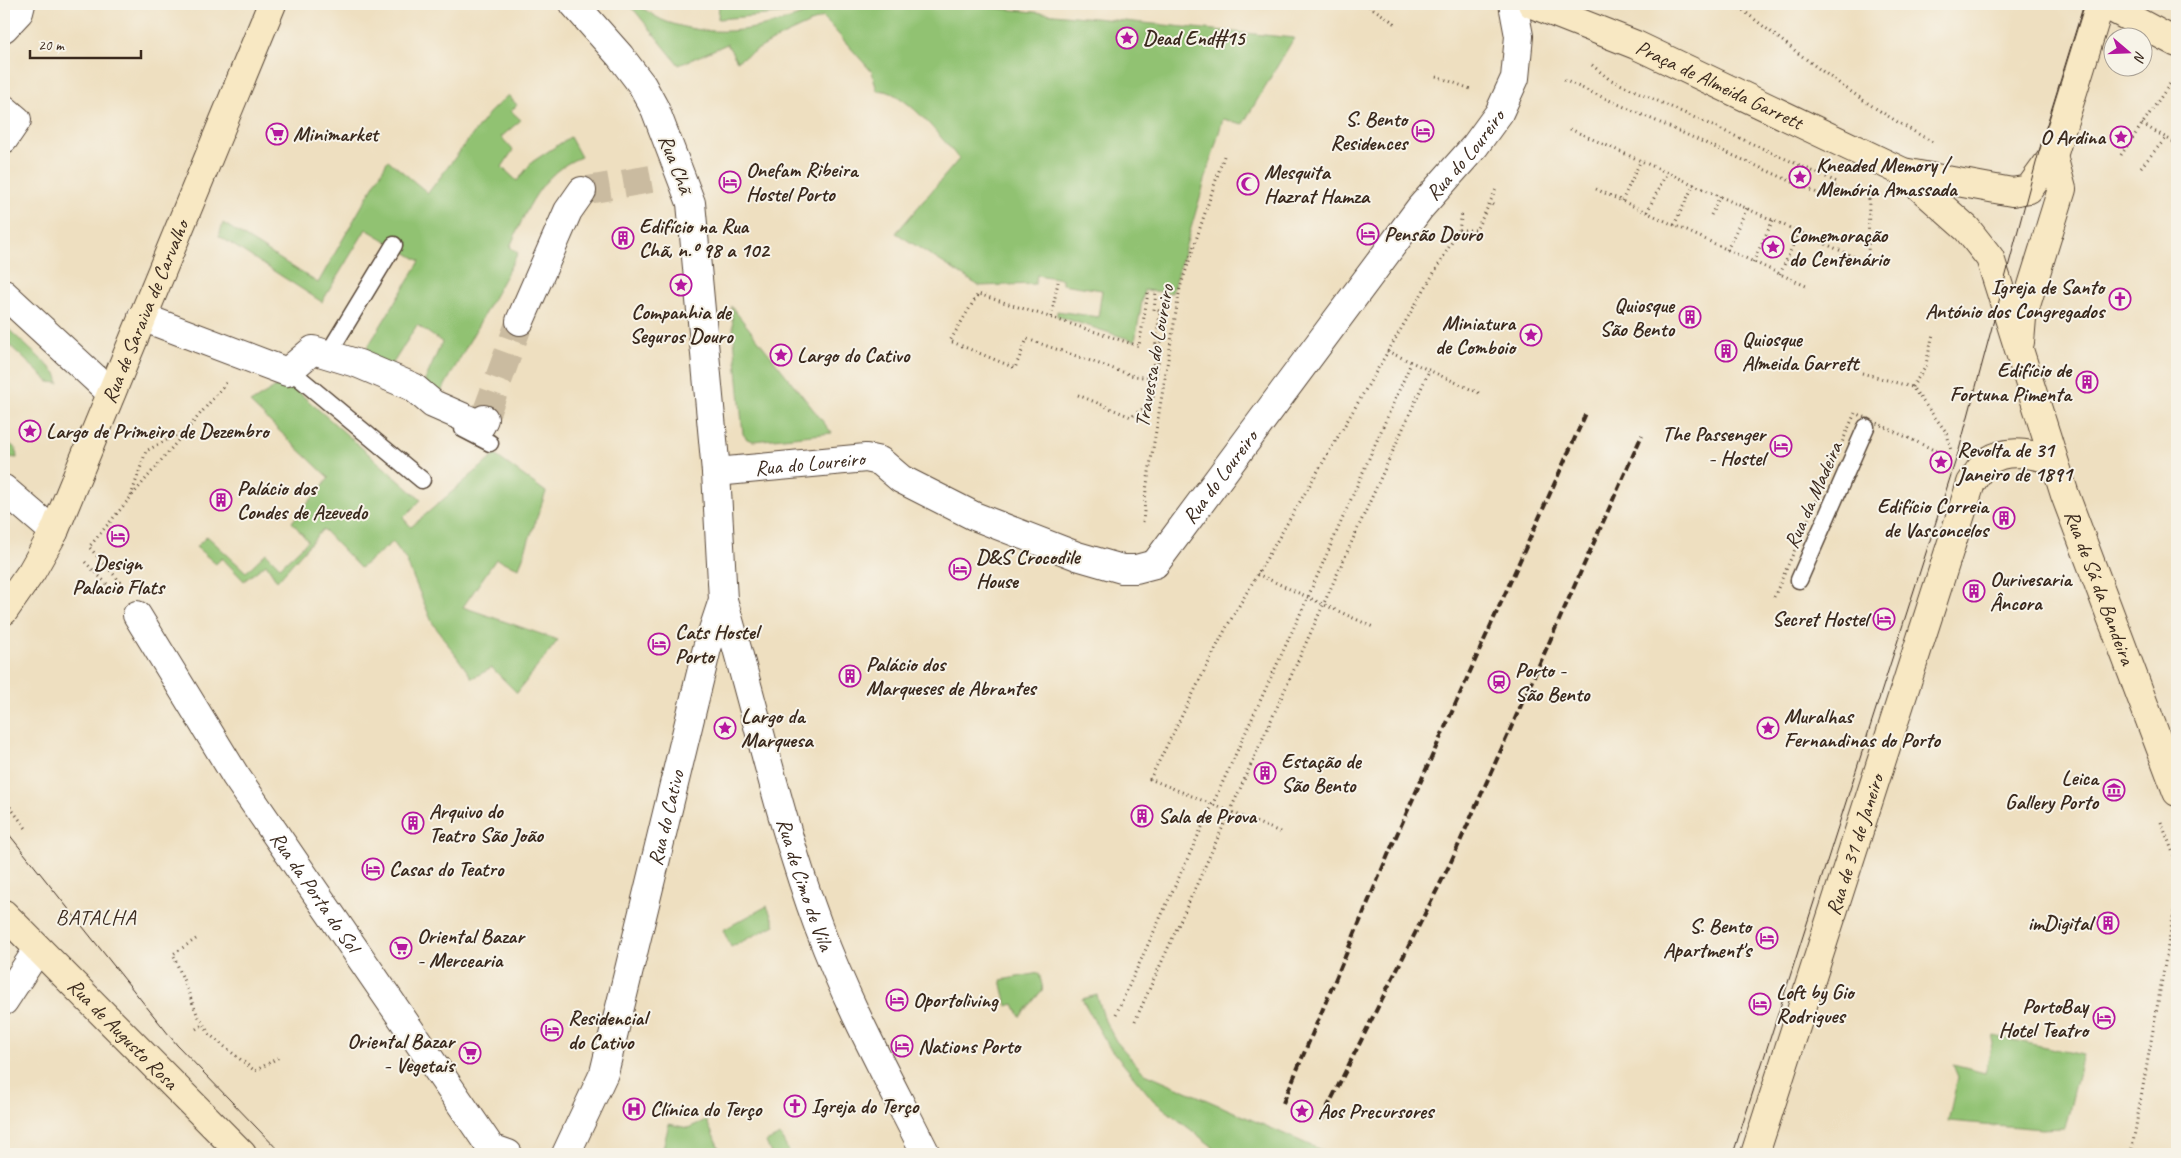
<svg xmlns="http://www.w3.org/2000/svg" width="2181" height="1158" viewBox="0 0 2181 1158" font-family="Caveat,sans-serif">
	<style>
		.green { fill: #91c272; stroke: #667648 }
		.lines { fill: none; stroke-linecap: round; stroke-linejoin: round }
		.street-tunnel { stroke: #cabba0; stroke-width: 28; stroke-dasharray: 28 14; stroke-linecap: butt }
		.lane-casing { stroke: #564536; stroke-width: 19 }
		.street-casing { stroke: #564536; stroke-width: 30 }
		.secondary-casing { stroke: #564536; stroke-width: 30 }
		.path { stroke: #564536; stroke-width: 3; stroke-dasharray: 1 4; stroke-linecap: butt }
		.lane { stroke: #fff; stroke-width: 16 }
		.street { stroke: #fff; stroke-width: 28 }
		.secondary { stroke: #f8e8c3; stroke-width: 28 }
		.tram { stroke: #3b2a1e; stroke-width: 1 }
		.rail { stroke: #3b2a1e; stroke-width: 4; stroke-dasharray: 8 4; stroke-linecap: butt }
		.path-bridge { stroke: #564536; stroke-width: 3; stroke-dasharray: 1 4; stroke-linecap: butt }
		.labels { text-anchor: middle; stroke-width: 4; stroke-linejoin: round; paint-order: stroke }
		.poi-label { font-size: 21px; font-weight: bold; fill: #3b2a1e; stroke: #f7f3e8; text-anchor: start }
		.street-label { font-size: 21px; fill: #3b2a1e; stroke: #f7f3e8 }
		.neighbourhood-label { font-size: 22px; letter-spacing: 1px; fill: #3b2a1e; stroke: #f7f3e8 }
	</style>
	<rect width="100%" height="100%" fill="#f7f3e8"/>
	<filter id="ink" filterUnits="userSpaceOnUse"><feTurbulence type="fractalNoise" baseFrequency=".02" numOctaves="2"/><feDisplacementMap in="SourceGraphic" scale="10" xChannelSelector="R" yChannelSelector="G"/><feConvolveMatrix kernelMatrix="1 2 1 2 8 2 1 2 1" color-interpolation-filters="sRGB"/></filter>
	<filter id="wash" filterUnits="userSpaceOnUse"><feTurbulence type="fractalNoise" baseFrequency=".0096" numOctaves="4" result="noise"/><feDisplacementMap in="SourceGraphic" scale="20" xChannelSelector="R" yChannelSelector="G"/><feGaussianBlur stdDeviation="1.12" result="paint"/><feColorMatrix in="noise" values="0 0 0 0 0 0 0 0 0 0 0 0 0 0 0 0 0 1.4 0 .05"/><feComposite in="paint" operator="in"/></filter>
	<g filter="url(#wash)">
		<rect width="100%" height="100%" fill="#eedfc0"/>
		<g class="green">
			<path d="M626,4c17,0 26,13 41,18 52,18 96,7 146,-11l-95,8 1,-15h235l340,34 -51,86 -20,-5 -51,174 -28,-3 -9,51 -78,-25v-5l41,6 4,-27 -40,-6v-5l-25,-4 -2,9 -56,2 -83,-53 63,-74c-14,-17 -58,-74 -82,-68l-5,-19 -49,-55 -43,20 -43,24 -10,-17 -48,21 -44,-54z"/>
			<path d="M508,95l9,10 -6,6 10,9 -20,17 12,13 -11,17 15,14 15,-19 38,-25 11,20c-40,15 -55,54 -71,90l8,6 -81,147 -15,-13 20,-45 -25,-17 -27,43 -29,-10 59,-97 -54,-32 -44,73 -103,-66 4,-13 95,60 70,-123 40,33 61,-80z"/>
			<path d="M731,306l101,127 -79,8 -6,-2 -4,-5z"/>
			<path d="M4,325l52,48 3,10 -10,-1 -45,-42z"/>
			<path d="M286,381l135,119 -18,18 8,9 84,-72 51,37 -27,76 -23,-9 -33,48 95,33 -41,53 -25,-25 -20,10 -40,-56 -26,-62 -13,-18 -33,26 -37,-39 -46,52 -11,-17 -22,17 -22,-23 -6,6 -20,-17 11,-11 39,36 20,-19 14,14 28,-26 -16,-19 37,-44 -79,-75z"/>
			<path d="M4,439l12,10 1,9 -8,-1 -5,-4z"/>
			<path d="M767,906l8,19 -44,22 -8,-17z"/>
			<path d="M1039,973l4,16 -23,28 -6,-13 -7,2 -6,-26z"/>
			<path d="M1097,995l8,26 11,20 27,31 187,82h-108l-68,-53 -45,-54 -27,-48z"/>
			<path d="M1994,1036l89,19 -18,73 -23,1 -94,-8 10,-44 -5,-12 32,8z"/>
			<path d="M706,1120l16,34h-58l-2,-2 7,-28 19,4z"/>
			<path d="M780,1135l10,19h-19l-5,-12z"/>
		</g>
	</g>
	<g filter="url(#ink)">
		<g class="lines">
			<g class="street-tunnel">
				<path d="M582,191l80,-14"/>
				<path d="M484,419l36,-98"/>
			</g>
			<g class="lane-casing">
				<g id="lane">
					<path d="M328,354l66,-109"/>
					<path d="M287,372l10,4 125,104"/>
					<path d="M463,429l27,14"/>
					<path d="M1799,580l67,-153"/>
				</g>
			</g>
			<g class="street-casing">
				<g id="street">
					<path d="M4,28l15,-16 2,-8"/>
					<path d="M4,109l13,11 -13,19"/>
					<path d="M4,294l107,99"/>
					<path d="M142,317l145,55 26,-22 46,14 54,23 20,17 48,21 3,-6"/>
					<path d="M520,321l48,-110 14,-20"/>
					<path id="s1" d="M716,472l150,-14 14,3 21,18 73,37 103,40 45,13h14l19,-5 265,-356 55,-62 24,-33 16,-35 4,-42 -6,-32"/>
					<path d="M4,489l50,43"/>
					<path id="s2" d="M723,600c33,109 56,221 96,328 29,78 70,152 107,226"/>
					<path id="s3" d="M137,615l98,160 256,373 17,6"/>
					<path d="M4,1001l34,-52"/>
					<path id="s4" d="M566,1154l38,-81 103,-425 16,-48 -7,-128 -25,-269 -36,-94 -13,-24 -22,-29 -46,-52"/>
				</g>
			</g>
			<g class="secondary-casing">
				<g id="secondary">
					<path id="s5" d="M1532,4l104,41 267,127 109,20 17,-3 24,-33 47,-152"/>
					<path d="M2104,4l73,39"/>
					<path id="s6" d="M1903,172l64,57 23,29 75,237 112,297"/>
					<path d="M2020,342l2,-24 40,-129 -9,-33"/>
					<path id="s7" d="M4,611l28,-40 22,-39 218,-528"/>
					<path id="s8" d="M4,914l238,240"/>
					<path id="s9" d="M1755,1154l216,-671c5,-7 10,-17 17,-22 19,-13 44,-7 65,-1"/>
				</g>
			</g>
			<g class="path">
				<path d="M1735,4c64,50 126,100 198,138"/>
				<path d="M1369,6l27,18"/>
				<path d="M1592,65l17,14 230,104"/>
				<path d="M1436,76l37,14"/>
				<path d="M1564,80l260,116 9,-5 3,-9"/>
				<path d="M2142,124l35,20"/>
				<path d="M1570,129l298,134 1,-65"/>
				<path d="M2121,155l55,-80"/>
				<path d="M2141,167l25,-29"/>
				<path d="M1596,189l210,97"/>
				<path d="M1491,200l6,-13"/>
				<path d="M1622,201l19,-41"/>
				<path d="M1647,212l20,-40"/>
				<path d="M1711,215l9,-19"/>
				<path d="M1674,225l20,-41"/>
				<path d="M1459,230h17l14,-27 3,2"/>
				<path d="M1727,250l20,-42"/>
				<path d="M1753,262l20,-42"/>
				<path d="M1780,274l19,-42"/>
				<path d="M1148,293l-9,53 -161,-52 -28,47 65,27 12,-29 107,37 18,2"/>
				<path d="M1051,317l7,-35"/>
				<path d="M1387,351l92,42"/>
				<path d="M1862,373l50,14 35,46 4,18"/>
				<path d="M1912,387l13,-19 8,-34"/>
				<path d="M1078,395l53,22 17,-12 1,-6h4l8,-57"/>
				<path d="M1149,399l11,-88 -6,-1 2,-18"/>
				<path d="M131,496l15,-45 38,-20"/>
				<path d="M1143,522l3,-32 34,-202 45,-135"/>
				<path d="M85,562l30,30"/>
				<path d="M1257,574l116,53"/>
				<path d="M124,586l-35,-39 137,-164"/>
				<path d="M4,799l24,32"/>
				<path d="M2161,822l16,41"/>
				<path d="M1280,832l-130,-53 76,-151 233,-398 3,-17"/>
				<path d="M196,939l-23,15 24,60 13,21 45,36 26,-15"/>
				<path d="M1116,1014l192,-417 103,-234"/>
				<path d="M1135,1021l294,-650"/>
				<path d="M196,1029l8,-5"/>
				<path d="M2131,1154l46,-259"/>
			</g>
			<use href="#lane" class="lane"/>
			<use href="#street" class="street"/>
			<use href="#secondary" class="secondary"/>
			<g class="tram">
				<path d="M4,828l173,217 105,109"/>
				<path d="M1733,1154l226,-704 84,-313 41,-133"/>
			</g>
			<g class="rail">
				<path d="M1283,1103l111,-262 193,-430"/>
				<path d="M1321,1120l129,-256 192,-429"/>
			</g>
			<path class="path-bridge" d="M1774,597l81,-184 94,44 -1,7"/>
		</g>
	</g>
	<defs>
		<g id="sight-ring" transform="scale(1.125)"><circle r="9.5" fill="#f7f3e8" stroke="#b5179e" stroke-width="1.5"/><path d="M0-6L1.8-2.2L6-1.7L2.9 1.2L3.7 5.4L0 3.3L-3.7 5.4L-2.9 1.2L-6-1.7L-1.8-2.2Z" fill="#b5179e"/></g>
		<g id="hotel-ring" transform="scale(1.125)"><circle r="9.5" fill="#f7f3e8" stroke="#b5179e" stroke-width="1.5"/><path d="M-6-4.5h1.5V1H6V5H4.5V3h-9V5H-6ZM-4 0a1.8 1.8 0 1 1 3.6 0ZM.5 0V-2.5h3Q6-2.5 6 0Z" fill="#b5179e"/></g>
		<g id="supermarket-ring" transform="scale(1.125)"><circle r="9.5" fill="#f7f3e8" stroke="#b5179e" stroke-width="1.5"/><path d="M-6-5.5h2.5l.6 2H6L4.5 2H-2.5L-4.4-4H-6ZM-1.5 3.2a1.3 1.3 0 1 0 .1 0ZM3 3.2a1.3 1.3 0 1 0 .1 0Z" fill="#b5179e"/></g>
		<g id="mosque-ring" transform="scale(1.125)"><circle r="9.5" fill="#f7f3e8" stroke="#b5179e" stroke-width="1.5"/><path d="M3.5-4.9A6 6 0 1 0 3.5 4.9A5 5 0 1 1 3.5-4.9Z" fill="#b5179e"/></g>
		<g id="building-ring" transform="scale(1.125)"><circle r="9.5" fill="#f7f3e8" stroke="#b5179e" stroke-width="1.5"/><path d="M-4-6H4V6H1V3H-1V6H-4ZM-2.5-4.3h1.7v1.8h-1.7ZM.8-4.3h1.7v1.8H.8ZM-2.5-1h1.7V.8h-1.7ZM.8-1h1.7V.8H.8Z" fill="#b5179e"/></g>
		<g id="church-ring" transform="scale(1.125)"><circle r="9.5" fill="#f7f3e8" stroke="#b5179e" stroke-width="1.5"/><path d="M-1.2-6h2.4v3.5h3.3v2.4h-3.3V6h-2.4V-.1h-3.3v-2.4h3.3Z" fill="#b5179e"/></g>
		<g id="station-ring" transform="scale(1.125)"><circle r="9.5" fill="#f7f3e8" stroke="#b5179e" stroke-width="1.5"/><path d="M-3-6H3Q5-6 5-4V2Q5 4 3 4L4.5 6H3L1.5 4h-3L-3 6H-4.5L-3 4Q-5 4-5 2V-4Q-5-6-3-6ZM-3.5-4v3h7v-3ZM-3.5 1v1.5H-2V1ZM2 1v1.5H3.5V1Z" fill="#b5179e"/></g>
		<g id="museum-ring" transform="scale(1.125)"><circle r="9.5" fill="#f7f3e8" stroke="#b5179e" stroke-width="1.5"/><path d="M0-6L6-3V-2H-6V-3ZM-5-1h2V3h-2ZM-1-1h2V3h-2ZM3-1h2V3H3ZM-6 4H6V6H-6Z" fill="#b5179e"/></g>
		<g id="hospital-ring" transform="scale(1.125)"><circle r="9.5" fill="#f7f3e8" stroke="#b5179e" stroke-width="1.5"/><path d="M-5-5h3v3.5h4V-5h3V5h-3V1.5h-4V5h-3Z" fill="#b5179e"/></g>
	</defs>
	<g fill-rule="evenodd">
		<use href="#sight-ring" x="1127" y="38"/>
		<use href="#hotel-ring" x="1423" y="131"/>
		<use href="#supermarket-ring" x="277" y="134"/>
		<use href="#sight-ring" x="2121" y="137"/>
		<use href="#sight-ring" x="1800" y="177"/>
		<use href="#hotel-ring" x="730" y="182"/>
		<use href="#mosque-ring" x="1248" y="184"/>
		<use href="#hotel-ring" x="1368" y="234"/>
		<use href="#building-ring" x="623" y="238"/>
		<use href="#sight-ring" x="1773" y="247"/>
		<use href="#sight-ring" x="681" y="285"/>
		<use href="#church-ring" x="2120" y="299"/>
		<use href="#building-ring" x="1690" y="317"/>
		<use href="#sight-ring" x="1531" y="335"/>
		<use href="#building-ring" x="1726" y="351"/>
		<use href="#sight-ring" x="781" y="355"/>
		<use href="#building-ring" x="2087" y="382"/>
		<use href="#sight-ring" x="30" y="431"/>
		<use href="#hotel-ring" x="1781" y="446"/>
		<use href="#sight-ring" x="1941" y="462"/>
		<use href="#building-ring" x="221" y="500"/>
		<use href="#building-ring" x="2004" y="518"/>
		<use href="#hotel-ring" x="118" y="536"/>
		<use href="#hotel-ring" x="960" y="569"/>
		<use href="#building-ring" x="1974" y="591"/>
		<use href="#hotel-ring" x="1884" y="619"/>
		<use href="#hotel-ring" x="659" y="644"/>
		<use href="#building-ring" x="850" y="676"/>
		<use href="#station-ring" x="1499" y="682"/>
		<use href="#sight-ring" x="725" y="728"/>
		<use href="#sight-ring" x="1768" y="728"/>
		<use href="#building-ring" x="1265" y="773"/>
		<use href="#museum-ring" x="2114" y="790"/>
		<use href="#building-ring" x="1142" y="816"/>
		<use href="#building-ring" x="413" y="823"/>
		<use href="#hotel-ring" x="373" y="869"/>
		<use href="#building-ring" x="2108" y="923"/>
		<use href="#hotel-ring" x="1767" y="938"/>
		<use href="#supermarket-ring" x="401" y="948"/>
		<use href="#hotel-ring" x="897" y="1000"/>
		<use href="#hotel-ring" x="1760" y="1004"/>
		<use href="#hotel-ring" x="2104" y="1018"/>
		<use href="#hotel-ring" x="552" y="1030"/>
		<use href="#hotel-ring" x="902" y="1046"/>
		<use href="#supermarket-ring" x="470" y="1053"/>
		<use href="#church-ring" x="795" y="1106"/>
		<use href="#hospital-ring" x="634" y="1109"/>
		<use href="#sight-ring" x="1302" y="1111"/>
	</g>
	<g class="labels">
		<g class="poi-label">
			<text x="1143" y="45">Dead End#15</text>
			<text x="1407" y="126" text-anchor="end">S. Bento<tspan x="1407" dy="24">Residences</tspan></text>
			<text x="293" y="141">Minimarket</text>
			<text x="2105" y="144" text-anchor="end">O Ardina</text>
			<text x="1816" y="172">Kneaded Memory /<tspan x="1816" dy="24">Memória Amassada</tspan></text>
			<text x="746" y="177">Onefam Ribeira<tspan x="746" dy="24">Hostel Porto</tspan></text>
			<text x="1264" y="179">Mesquita<tspan x="1264" dy="24">Hazrat Hamza</tspan></text>
			<text x="639" y="233">Edifício na Rua<tspan x="639" dy="24">Chã, n.º 98 a 102</tspan></text>
			<text x="1384" y="241">Pensão Douro</text>
			<text x="1789" y="242">Comemoração<tspan x="1789" dy="24">do Centenário</tspan></text>
			<text x="2104" y="294" text-anchor="end">Igreja de Santo<tspan x="2104" dy="24">António dos Congregados</tspan></text>
			<text x="1674" y="312" text-anchor="end">Quiosque<tspan x="1674" dy="24">São Bento</tspan></text>
			<text x="681" y="319" text-anchor="middle">Companhia de<tspan x="681" dy="24">Seguros Douro</tspan></text>
			<text x="1515" y="330" text-anchor="end">Miniatura<tspan x="1515" dy="24">de Comboio</tspan></text>
			<text x="1742" y="346">Quiosque<tspan x="1742" dy="24">Almeida Garrett</tspan></text>
			<text x="797" y="362">Largo do Cativo</text>
			<text x="2071" y="377" text-anchor="end">Edifício de<tspan x="2071" dy="24">Fortuna Pimenta</tspan></text>
			<text x="46" y="438">Largo de Primeiro de Dezembro</text>
			<text x="1765" y="441" text-anchor="end">The Passenger<tspan x="1765" dy="24">- Hostel</tspan></text>
			<text x="1957" y="457">Revolta de 31<tspan x="1957" dy="24">Janeiro de 1891</tspan></text>
			<text x="237" y="495">Palácio dos<tspan x="237" dy="24">Condes de Azevedo</tspan></text>
			<text x="1988" y="513" text-anchor="end">Edifício Correia<tspan x="1988" dy="24">de Vasconcelos</tspan></text>
			<text x="976" y="564">D&amp;S Crocodile<tspan x="976" dy="24">House</tspan></text>
			<text x="118" y="570" text-anchor="middle">Design<tspan x="118" dy="24">Palacio Flats</tspan></text>
			<text x="1990" y="586">Ourivesaria<tspan x="1990" dy="24">Âncora</tspan></text>
			<text x="1868" y="626" text-anchor="end">Secret Hostel</text>
			<text x="675" y="639">Cats Hostel<tspan x="675" dy="24">Porto</tspan></text>
			<text x="866" y="671">Palácio dos<tspan x="866" dy="24">Marqueses de Abrantes</tspan></text>
			<text x="1515" y="677">Porto -<tspan x="1515" dy="24">São Bento</tspan></text>
			<text x="741" y="723">Largo da<tspan x="741" dy="24">Marquesa</tspan></text>
			<text x="1784" y="723">Muralhas<tspan x="1784" dy="24">Fernandinas do Porto</tspan></text>
			<text x="1281" y="768">Estação de<tspan x="1281" dy="24">São Bento</tspan></text>
			<text x="2098" y="785" text-anchor="end">Leica<tspan x="2098" dy="24">Gallery Porto</tspan></text>
			<text x="429" y="818">Arquivo do<tspan x="429" dy="24">Teatro São João</tspan></text>
			<text x="1158" y="823">Sala de Prova</text>
			<text x="389" y="876">Casas do Teatro</text>
			<text x="2092" y="930" text-anchor="end">imDigital</text>
			<text x="1751" y="933" text-anchor="end">S. Bento<tspan x="1751" dy="24">Apartment's</tspan></text>
			<text x="417" y="943">Oriental Bazar<tspan x="417" dy="24">- Mercearia</tspan></text>
			<text x="1776" y="999">Loft by Gio<tspan x="1776" dy="24">Rodrigues</tspan></text>
			<text x="913" y="1007">Oportoliving</text>
			<text x="2088" y="1013" text-anchor="end">PortoBay<tspan x="2088" dy="24">Hotel Teatro</tspan></text>
			<text x="568" y="1025">Residencial<tspan x="568" dy="24">do Cativo</tspan></text>
			<text x="454" y="1048" text-anchor="end">Oriental Bazar<tspan x="454" dy="24">- Vegetais</tspan></text>
			<text x="918" y="1053">Nations Porto</text>
			<text x="811" y="1113">Igreja do Terço</text>
			<text x="650" y="1116">Clínica do Terço</text>
			<text x="1318" y="1118">Aos Precursores</text>
		</g>
		<g class="street-label">
			<text dy="7" stroke="none"><textPath href="#s5" startOffset="204">Praça de Almeida Garrett</textPath></text>
			<text dy="7" stroke="none"><textPath href="#s1" startOffset="979">Rua do Loureiro</textPath></text>
			<text transform="translate(676 164) rotate(69)" y="7">Rua Chã</text>
			<text dy="7" stroke="none"><textPath href="#s7" startOffset="332">Rua de Saraiva de Carvalho</textPath></text>
			<text transform="translate(1154 356) rotate(-80)" y="7">Travessa do Loureiro</text>
			<text dy="7" stroke="none"><textPath href="#s1" startOffset="94">Rua do Loureiro</textPath></text>
			<text dy="7" stroke="none"><textPath href="#s1" startOffset="574">Rua do Loureiro</textPath></text>
			<text transform="translate(1813 495) rotate(-66)" y="7">Rua da Madeira</text>
			<text dy="7" stroke="none"><textPath href="#s6" startOffset="470">Rua de Sá da Bandeira</textPath></text>
			<text dy="7" stroke="none"><textPath href="#s4" startOffset="352">Rua do Cativo</textPath></text>
			<text dy="7" stroke="none"><textPath href="#s9" startOffset="325">Rua de 31 de Janeiro</textPath></text>
			<text dy="7" stroke="none"><textPath href="#s2" startOffset="296">Rua de Cimo de Vila</textPath></text>
			<text dy="7" stroke="none"><textPath href="#s3" startOffset="329">Rua da Porta do Sol</textPath></text>
			<text dy="7" stroke="none"><textPath href="#s8" startOffset="169">Rua de Augusto Rosa</textPath></text>
		</g>
		<g class="neighbourhood-label">
			<text x="96" y="924">BATALHA</text>
		</g>
	</g>
	<rect width="2181" height="1158" fill="none" stroke="#f7f3e8" stroke-width="20"/>
	<g transform="translate(2128 52) rotate(109)"><circle r="24" fill="#f7f3e8" stroke="#aca397"/>
	<path d="M0-4L9 19L0 12L-9 19Z" fill="#b5179e"/>
	<text y="-8" font-size="14" font-weight="bold" text-anchor="middle" fill="#3b2a1e">N</text>
	</g>
	<path d="M30 50v8h111v-8" fill="none" stroke="#3b2a1e" stroke-width="2.5"/>
	<text x="38" y="50" font-size="15" fill="#3b2a1e" stroke="#f7f3e8" stroke-width="4" paint-order="stroke">20 m</text>
</svg>
